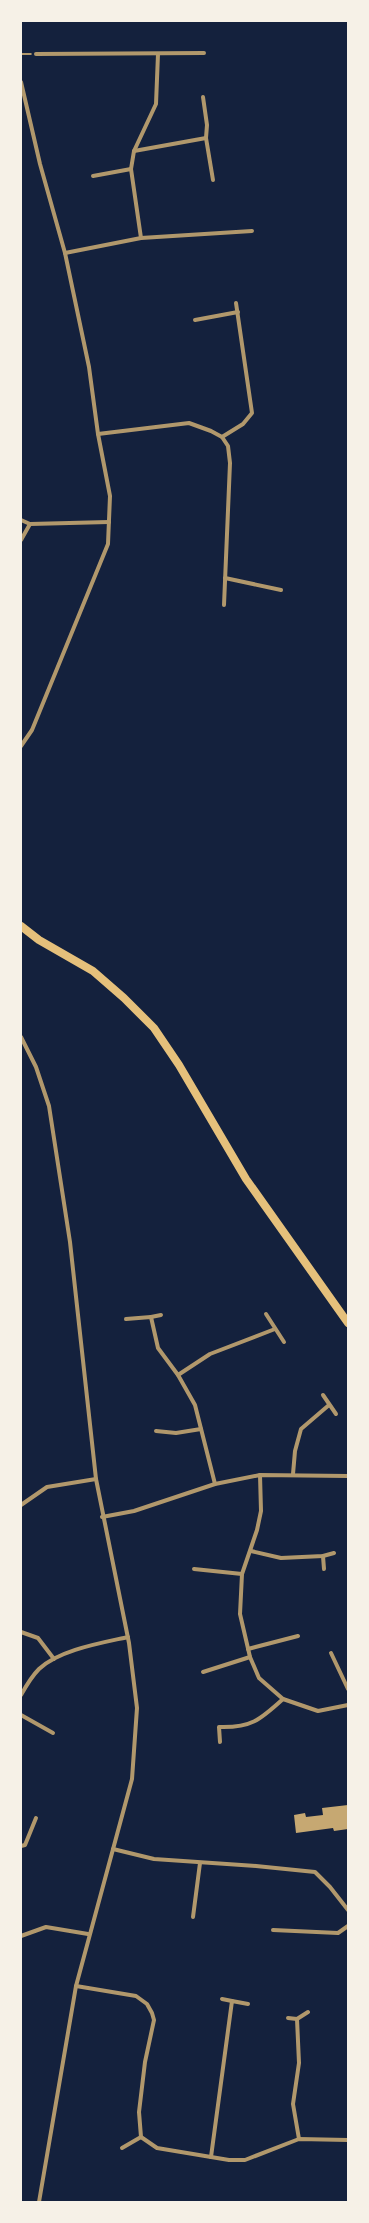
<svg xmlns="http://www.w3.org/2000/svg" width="369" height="2223" viewBox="0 0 369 2223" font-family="'Zilla Slab',serif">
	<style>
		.building { fill: #c6a872 }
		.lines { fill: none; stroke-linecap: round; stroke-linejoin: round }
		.path { stroke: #e5c07b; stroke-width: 1.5 }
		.minor { stroke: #b1986c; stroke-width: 4 }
		.primary { stroke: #e5c07b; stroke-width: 8 }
	</style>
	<rect width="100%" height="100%" fill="#14213d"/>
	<path class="building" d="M348,1805v24l-14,2 -1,-3 -37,5 -2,-18 11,-2 1,4 17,-2 -1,-7z"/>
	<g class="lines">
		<path class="path" d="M21,54h10"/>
		<g class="minor">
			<path d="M36,54l168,-1"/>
			<path d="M21,82l19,82 25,89 24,114 9,67 12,62 -2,48 -76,186 -11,16"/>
			<path d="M203,97l4,28 -1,13 7,42"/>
			<path d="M134,151l72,-13"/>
			<path d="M93,176l38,-7"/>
			<path d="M141,238l-10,-69 3,-18 22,-47 2,-50"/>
			<path d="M65,253l76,-15 111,-7"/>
			<path d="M195,320l43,-8"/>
			<path d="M98,434l91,-11 22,8 11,6 6,9 2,17 -6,142"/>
			<path d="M222,437l21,-13 9,-11 -16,-110"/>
			<path d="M21,520l9,4 79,-2"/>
			<path d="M21,540l9,-16"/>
			<path d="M225,578l56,12"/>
			<path d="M21,1037l15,30 13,39 21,136 26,237 33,164 8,65 -5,71 -56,207 -37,216"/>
			<path d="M266,1314l18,28"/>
			<path d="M151,1317l10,-2"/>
			<path d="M126,1319l25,-2 7,31 20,27 17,30 20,79"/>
			<path d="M178,1375l32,-21 65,-25"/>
			<path d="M323,1395l13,19"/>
			<path d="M156,1431l20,2 25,-4"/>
			<path d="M293,1474l2,-23 6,-22 28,-24"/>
			<path d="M21,1505l26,-18 49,-8"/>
			<path d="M102,1517l32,-6 81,-27 45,-9 88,1"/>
			<path d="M251,1551l30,7 42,-2 11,-3"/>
			<path d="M323,1556l1,13"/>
			<path d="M194,1569l48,5"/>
			<path d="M21,1632l17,6 16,21"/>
			<path d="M248,1649l50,-13"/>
			<path d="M331,1653l17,36"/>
			<path d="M203,1672l47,-15"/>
			<path d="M21,1695c5,-9 11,-19 18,-26 20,-19 62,-26 89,-32"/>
			<path d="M283,1699l35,12 30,-6"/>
			<path d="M21,1715l32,18"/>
			<path d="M220,1742l-1,-15c32,1 41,-7 64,-28l-24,-21 -9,-21 -10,-43 2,-40 15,-44 4,-19 -1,-36"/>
			<path d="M21,1846l4,-1 11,-27"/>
			<path d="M113,1849l41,10 102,7 59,6 15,15 18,23"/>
			<path d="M193,1917l7,-54"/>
			<path d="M273,1930l65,3 10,-7"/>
			<path d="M21,1936l25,-9 42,7"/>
			<path d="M76,1986l60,10 11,8 5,9 2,7 -9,42 -6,50 2,25 16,11 72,12h16l54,-21 49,1"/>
			<path d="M222,1999l10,2"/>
			<path d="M288,2018l9,1"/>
			<path d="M299,2139l-6,-35 6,-41 -2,-44 11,-7"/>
			<path d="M122,2148l19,-11"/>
			<path d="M211,2157l21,-156 16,3"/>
		</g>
		<path class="primary" d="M21,926l18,14 54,31 31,27 30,30 25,37 67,114 102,144"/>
	</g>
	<rect width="369" height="2223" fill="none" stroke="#f6f1e7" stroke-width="44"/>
</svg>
